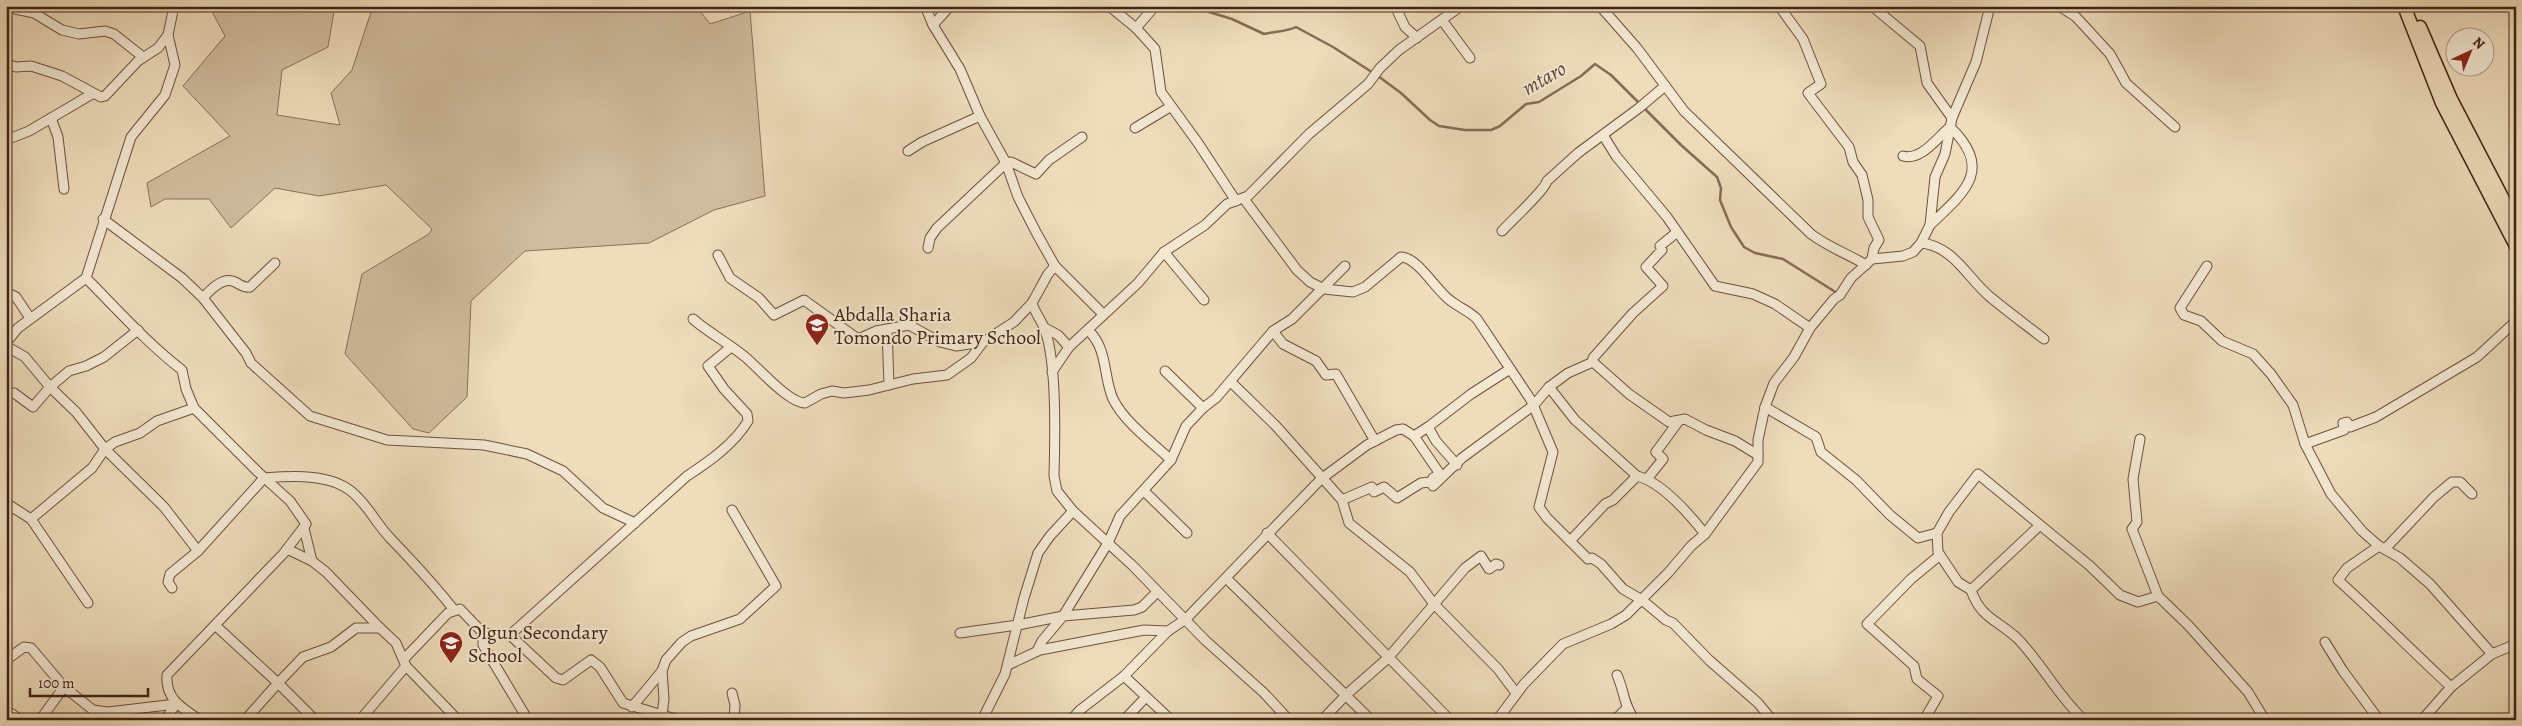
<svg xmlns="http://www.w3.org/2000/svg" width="2522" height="726" viewBox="0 0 2522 726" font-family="Alegreya,serif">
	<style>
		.green { fill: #d0bd9f; stroke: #88705a }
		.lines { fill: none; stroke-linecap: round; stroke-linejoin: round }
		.stream { stroke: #856c56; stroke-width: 2.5 }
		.minor-casing { stroke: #6c513e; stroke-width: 11 }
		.primary-casing { stroke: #402314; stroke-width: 15 }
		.minor { stroke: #f4e8d3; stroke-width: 9 }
		.primary { stroke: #eedcbb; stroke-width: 12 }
		.labels { text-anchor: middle; stroke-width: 4; stroke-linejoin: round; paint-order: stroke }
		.poi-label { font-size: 20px; fill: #402314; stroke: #f4e8d3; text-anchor: start }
		.water-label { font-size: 21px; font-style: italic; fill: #624835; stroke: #f4e8d3 }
	</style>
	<rect width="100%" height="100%" fill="#eedcbb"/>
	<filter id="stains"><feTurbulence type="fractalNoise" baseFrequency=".004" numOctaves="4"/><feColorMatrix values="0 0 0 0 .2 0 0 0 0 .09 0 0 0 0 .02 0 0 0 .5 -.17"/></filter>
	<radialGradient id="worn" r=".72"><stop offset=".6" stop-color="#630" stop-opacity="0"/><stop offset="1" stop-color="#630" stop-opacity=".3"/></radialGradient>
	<path class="green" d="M209,6h126l-7,41 -46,23 -5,45 63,10 -9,-32 21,-23 19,-58 20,-6h305l14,18 40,-13 15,185 -51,14 -65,33 -124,8 -54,50 -4,96 -38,36 -16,-4 -68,-75 17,-80 67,-40 3,-5 -46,-44 -67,11 -44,-8 -44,40 -22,-29h-44l-14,8 -4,-24 83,-47 -47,-50 42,-50z"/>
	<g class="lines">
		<path class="stream" d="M1201,6l8,6 23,7 32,15c11,-3 22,-2 32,-7l37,20 45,29 23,17 29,27 9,6 26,4h26l9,-4 26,-22 13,-2 42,-26 14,-12 16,11 70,70 36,32 4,11 -1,12 11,27 13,20 11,6 28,6 54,34"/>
		<g class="minor-casing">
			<g id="minor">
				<path d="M925,6l8,19 27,44 20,47 26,47 12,34 19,37 18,32 48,48"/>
				<path d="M1109,6l27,22 19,21 6,43 37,51 38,58"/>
				<path d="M1395,6l10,21 12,11"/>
				<path d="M1600,6l37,42 47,63 127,123c17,13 37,20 55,31"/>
				<path d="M1779,6l24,33 18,45 -13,9 41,54 4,15 9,13 6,25v17l11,23 -5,8 -2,11"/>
				<path d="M1872,6l48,40 7,37 25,35"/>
				<path d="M2059,6l17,11 13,14 21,23 16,29 49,44"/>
				<path d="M6,7l28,6 28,17 17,4 26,-3 9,3 29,23"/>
				<path d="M1442,20l28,38"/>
				<path d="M933,25l17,-19"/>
				<path d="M1136,28l19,-22"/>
				<path d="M6,64l10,3 15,-1 31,10 39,21 4,-1 33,-35 20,-13 10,-13"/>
				<path d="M51,118l7,19 6,52"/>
				<path d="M1135,128l35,-21"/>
				<path d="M1603,135l13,21 51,61 48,69 38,8 22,10 35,24"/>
				<path d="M6,140l23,-9 63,-37"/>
				<path d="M908,151l14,-9 58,-26"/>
				<path d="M1903,156c18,5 34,-18 47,-29 44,42 15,65 -20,98"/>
				<path d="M1244,199l53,71 13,12 14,7 29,3 12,-5 36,-30c17,0 36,35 50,44 9,7 18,10 26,18l54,81 22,52 -14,55 8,11 41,41 4,-1 9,6 22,25 19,11 24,20 7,3 36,37 49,43 14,17"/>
				<path d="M103,219l79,59 21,20 43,55 5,10 59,53 77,24 97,5 43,9 36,17 40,37 32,15"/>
				<path d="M1502,231c9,-10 43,-41 45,-50l31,-28 61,-45 26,-22"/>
				<path d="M1921,243c32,3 46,34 68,53 18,15 37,29 55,43"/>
				<path d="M928,248l2,-10 7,-10 69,-65 5,-1 25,12 13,-14 33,-23"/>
				<path d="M1164,252l40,48"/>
				<path d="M718,255l12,23 29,20 15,17 30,-15 54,39 18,-8 33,-6 31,17 16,4 27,-4"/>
				<path d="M1055,266l-7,8 -16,29c3,10 10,18 13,27 12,34 10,108 9,146l3,15 16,20 60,55 72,74 59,53 25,27"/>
				<path d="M2207,266l-27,42 4,7 17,6 21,20 31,13 18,20 22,31 12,39 26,50 31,37 17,15 21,12 30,26 62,70"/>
				<path d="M86,278c31,31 61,65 96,92l4,19 8,19 64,64 32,29 16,23 -22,29 -117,122c-2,24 15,33 33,45"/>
				<path d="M6,292l10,5 14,21"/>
				<path d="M203,298c7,-8 20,-22 32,-16 6,3 8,6 15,5l25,-24"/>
				<path d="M693,319c16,14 34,23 51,37 13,10 44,47 61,47l16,-9 11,-3 12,2 25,-3 44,-11 34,-4 24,-17 12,-16 31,-20 18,-19"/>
				<path d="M1045,328l13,7 11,12"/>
				<path d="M887,329l2,56"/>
				<path d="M1089,331c19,19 14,45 24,68 12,24 39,43 58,61"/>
				<path d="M1273,331l10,13 33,17 10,14 10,-1 39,67"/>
				<path d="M6,343l12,-15 68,-50 45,-141 34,-42 10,-30 -7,-30 6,-29"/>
				<path d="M6,346l19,11 25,30 19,-16 17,-5 18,-9 34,-27"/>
				<path d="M1593,362l36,32 40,28 16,-3 21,11 29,11 23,14"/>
				<path d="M1165,371l38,37 13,-10 57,-67 19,-12 53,-53"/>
				<path d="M1052,372l17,-25 69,-64 26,-31 41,-27 22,-21 21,-8 61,-62 59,-50 12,-16 19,-18 62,-44"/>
				<path d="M1231,382l45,44 66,74 7,23 61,49 24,32 64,65 18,24"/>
				<path d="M1549,387l26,33 62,56c25,6 53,39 68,58"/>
				<path d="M14,393l19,14 17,-20 26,25 29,37 59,58 34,44"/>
				<path d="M1765,407l51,30 5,15 35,28 34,35 28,23 19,-5"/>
				<path d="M1428,427l43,-33 39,-25"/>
				<path d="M1414,436l26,38 -7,4"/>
				<path d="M2140,439l-7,40 4,43 -5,7 26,67"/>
				<path d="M2305,444l39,-14 -1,-7 4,-1 3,5 26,-10 101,-60 39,-36"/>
				<path d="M1647,479l16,-20 -7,-7 22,-30"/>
				<path d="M1144,491l43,42"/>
				<path d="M1342,500l30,-13 2,5 10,-5 13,11 24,-15 9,-1 3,4 29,-28 72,-53 15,-18 19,-14 25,-11v-4l40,-45 30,-27 -17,-19 16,-17 -2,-4 16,-13"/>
				<path d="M6,503l25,16"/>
				<path d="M2039,526l-68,64c10,29 27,30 47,49 24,25 40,57 66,81"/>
				<path d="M304,528l8,33"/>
				<path d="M1267,533l183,187"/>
				<path d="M1570,541l35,-37 8,-4 24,-24"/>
				<path d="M2379,546l-32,22 -9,12c39,35 75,72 113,107"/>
				<path d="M287,549l25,12 14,11 54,56"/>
				<path d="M2385,549l49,-52 18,-15h8l12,12"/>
				<path d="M1226,578l145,142"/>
				<path d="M172,588l-4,-6 2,-8 28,-23 66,-73c27,-2 66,-5 88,14 16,13 25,33 39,47 22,23 43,45 63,71"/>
				<path d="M1971,590l-13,-8 -20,-30 -1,-19 12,-21 29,-38 112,92 30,29 18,7 20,-6 31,30 59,66 17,28"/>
				<path d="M88,603l-57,-84 61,-51 13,-19 10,-7 25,-9 17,-12 37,-13"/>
				<path d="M216,626l62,57 25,-26 28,-10 25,-19h24l16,15 10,23 52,54"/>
				<path d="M483,633v12l45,75"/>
				<path d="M960,633l58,-8 45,-9 45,-73 12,-27 51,-56 15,-34 17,-18"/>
				<path d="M510,635l46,43 7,2 28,-20 9,7 23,36 39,12"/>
				<path d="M2325,642l18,29 36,49"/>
				<path d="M1037,651l5,-10 21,-25 71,-6 8,-3 15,-15"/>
				<path d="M404,659l44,-46 12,-4 23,24 27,2 177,-159c23,-15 47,-32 61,-55l-1,-7 -23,-25 -16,-23 23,-19"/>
				<path d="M6,660l18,-13 7,1 33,39"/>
				<path d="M1008,665l32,-15 104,-20 24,1 18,-12 135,-140 46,-34 29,-15 7,-1 11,7 14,-9 8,14 21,24"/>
				<path d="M1617,675c7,15 7,32 18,45"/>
				<path d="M1124,676l47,44"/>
				<path d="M732,693l3,12 -1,15"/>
				<path d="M632,707l30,-36"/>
				<path d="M6,710l15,10"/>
				<path d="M40,720l24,-33 29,23 15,2 68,-8"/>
				<path d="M165,720l11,-16"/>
				<path d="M245,720l33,-37 37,37"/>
				<path d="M360,720l46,-54"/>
				<path d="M679,720l-17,-5 2,-16 -2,-28 4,-11 16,-18 9,-6 49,-17 36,-33 -44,-76"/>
				<path d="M982,720l23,-46 19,-76 14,-45 12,-17 23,-25"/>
				<path d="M1071,720l9,-10 44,-34 44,-45"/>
				<path d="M1124,720l22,-23"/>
				<path d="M1322,720l25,-26 41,-36 77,-90 16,-12 8,13 7,-5 3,1"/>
				<path d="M1497,720l27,-36 39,-40 48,-20 15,-9 42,-42 23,-27 14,-12 53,-72v-22l7,-33 9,-24 20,-26 16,-29 24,-29 6,-4 11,-17 21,-19 31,-3 10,-4 8,-9 9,-18 5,-48 10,-23 7,-36 24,-56 14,-56"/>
				<path d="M1615,720l11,-11"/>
				<path d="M1924,720l14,-24 -21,-17 -3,-13 -47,-42 44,-45 29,-24"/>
				<path d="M2422,720l29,-33 41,-33 24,-10"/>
			</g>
		</g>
		<g class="primary-casing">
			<g id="primary">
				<path d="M2404,6l38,97 74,143"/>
				<path d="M2420,27l31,72 65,125"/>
			</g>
		</g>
		<use href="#minor" class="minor"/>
		<use href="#primary" class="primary"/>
	</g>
	<defs>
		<g id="school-pin" transform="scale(1.25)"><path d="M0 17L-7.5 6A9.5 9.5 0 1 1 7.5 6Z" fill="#8f2418" stroke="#f4e8d3"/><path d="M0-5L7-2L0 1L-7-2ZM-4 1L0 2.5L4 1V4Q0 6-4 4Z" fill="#fff"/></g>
	</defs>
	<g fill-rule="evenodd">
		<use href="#school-pin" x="817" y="325"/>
		<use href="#school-pin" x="451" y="643"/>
	</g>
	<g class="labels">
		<g class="poi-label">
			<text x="834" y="321">Abdalla Sharia<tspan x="834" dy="23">Tomondo Primary School</tspan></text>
			<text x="468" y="639">Olgun Secondary<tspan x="468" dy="23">School</tspan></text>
		</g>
		<g class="water-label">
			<text transform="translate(1544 78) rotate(-30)" y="7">mtaro</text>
		</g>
	</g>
	<rect width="2522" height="726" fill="none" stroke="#eedcbb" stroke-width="25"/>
	<rect x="8" y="8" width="2507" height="711" fill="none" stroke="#402314" stroke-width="2.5"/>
	<rect x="12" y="12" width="2497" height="701" fill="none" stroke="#402314"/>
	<g transform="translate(2470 52) rotate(44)"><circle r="24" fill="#f4e8d3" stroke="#ac9987"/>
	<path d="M0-4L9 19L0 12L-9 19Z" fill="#8f2418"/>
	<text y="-8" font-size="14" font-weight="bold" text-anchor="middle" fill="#402314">N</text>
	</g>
	<path d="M30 688v8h118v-8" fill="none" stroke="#402314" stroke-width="2.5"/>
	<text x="38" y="688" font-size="15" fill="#402314" stroke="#f4e8d3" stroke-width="4" paint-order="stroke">100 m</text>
	<rect width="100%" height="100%" filter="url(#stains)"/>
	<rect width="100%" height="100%" fill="url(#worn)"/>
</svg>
